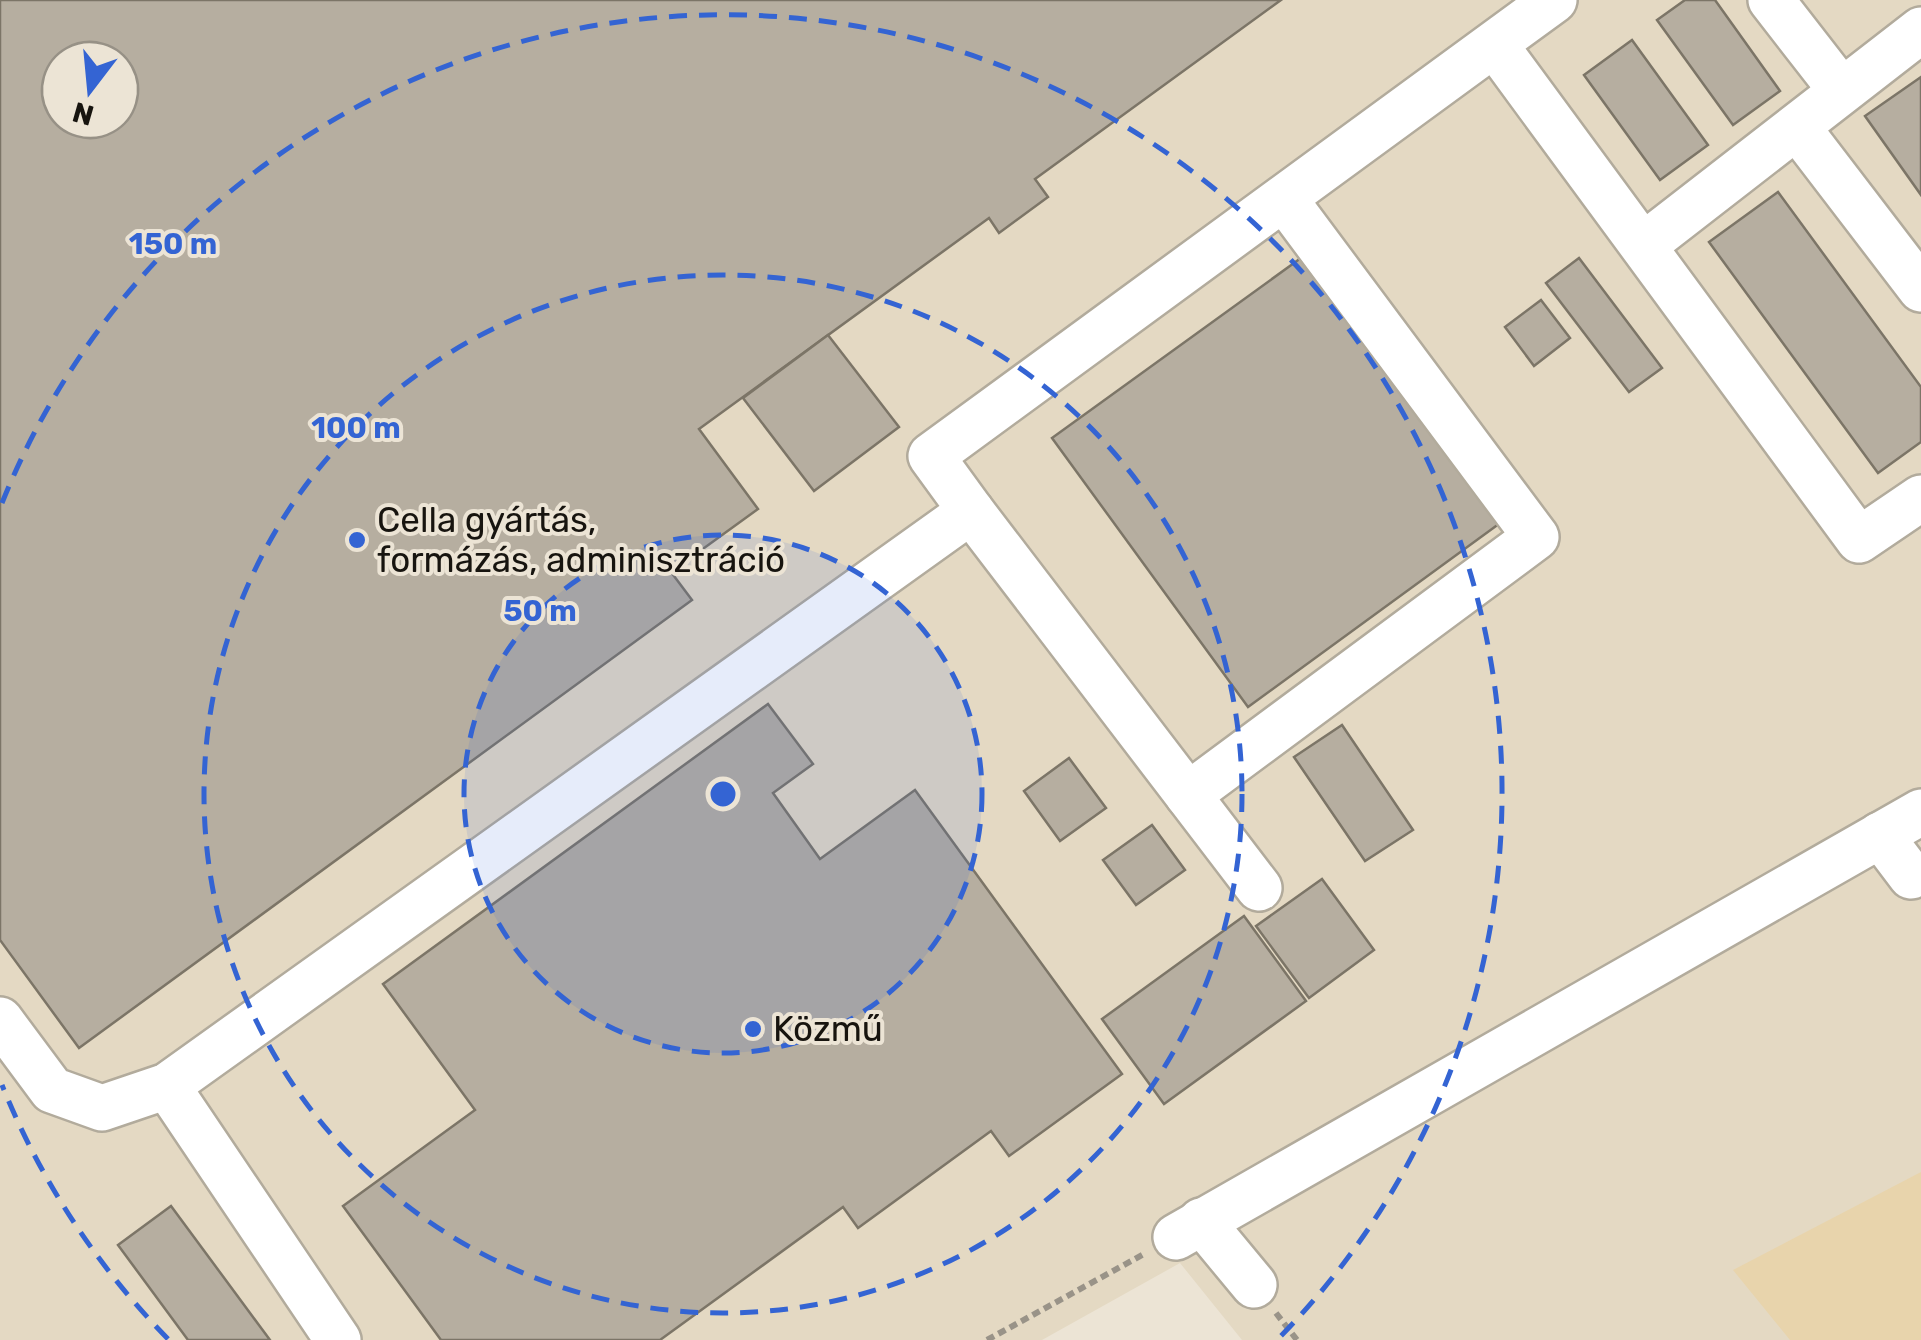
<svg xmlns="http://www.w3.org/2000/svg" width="1921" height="1340" viewBox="0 0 1921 1340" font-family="Rubik,sans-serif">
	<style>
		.built { fill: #e4d9c3; fill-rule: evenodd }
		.green { fill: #e8d4ac }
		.building { fill: #b6aea0; stroke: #7c7567; stroke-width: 2.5; fill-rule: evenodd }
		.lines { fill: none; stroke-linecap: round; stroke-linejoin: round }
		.minor-casing { stroke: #b2ab9c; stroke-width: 50 }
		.path { stroke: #999388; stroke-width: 6; stroke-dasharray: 8 5; stroke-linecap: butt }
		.minor { stroke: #fff; stroke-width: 45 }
		.ring { fill: none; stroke: #3464d3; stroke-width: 5; stroke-dasharray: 18 12 }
		.poi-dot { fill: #3464d3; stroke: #ece4d5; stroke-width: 4 }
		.labels { text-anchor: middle; stroke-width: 8; stroke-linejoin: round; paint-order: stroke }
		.poi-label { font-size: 35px; fill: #17140f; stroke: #ece4d5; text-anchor: start }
		.centre { fill: #3464d3; stroke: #ece4d5; stroke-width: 5 }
		.ring-label { font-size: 30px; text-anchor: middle; font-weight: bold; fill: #3464d3; stroke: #ece4d5; stroke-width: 8; stroke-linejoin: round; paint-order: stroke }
	</style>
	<rect width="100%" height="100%" fill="#ece4d5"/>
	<path class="built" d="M0,0h1921v1340h-679l-62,-77 -138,77h-1042zM60,60h60v60h-60z"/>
	<path class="green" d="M1921,1172v168h-131l-57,-70z"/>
	<g class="building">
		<path d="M0,0h1281l-246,179 13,18 -49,36 -10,-15 -290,211 59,80 -87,63 21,28 -613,448 -79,-108zM60,60h60v60h-60z"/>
		<path d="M1685,0h30l65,91 -47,34 -76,-105z"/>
		<path d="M1632,40l76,105 -48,35 -76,-105z"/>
		<path d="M1921,77v118l-56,-79z"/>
		<path d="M1778,192l143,195v55l-43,31 -169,-231z"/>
		<path d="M1312,250l195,268 -259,189 -196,-269z"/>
		<path d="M1579,258l83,110 -33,24 -83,-109z"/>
		<path d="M1541,300l29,38 -36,28 -29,-39z"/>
		<path d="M828,335l71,92 -85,64 -71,-93z"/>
		<path d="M768,704l45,60 -40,29 47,66 95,-69 207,284 -113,82 -18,-25 -133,97 -15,-21 -183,133h-219l-98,-134 132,-96 -92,-126z"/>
		<path d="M1342,725l71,105 -48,31 -71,-104z"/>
		<path d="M1069,758l37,50 -46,33 -36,-50z"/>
		<path d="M1152,825l33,45 -49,35 -33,-45z"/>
		<path d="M1322,879l52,71 -65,48 -53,-72z"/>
		<path d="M1244,916l62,85 -142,103 -62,-85z"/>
		<path d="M171,1206l99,134h-82l-70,-95z"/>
	</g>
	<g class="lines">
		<g class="minor-casing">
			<g id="minor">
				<path d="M1771,0l70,90"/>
				<path d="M1495,45l364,495 62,-42"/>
				<path d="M1797,127l124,162"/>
				<path d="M1644,245l277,-215"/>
				<path d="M971,511l288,377"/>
				<path d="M1188,795l348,-258 -251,-337"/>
				<path d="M1880,835l31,41"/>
				<path d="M0,1020l52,70 50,18 65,-22 804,-575 -40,-55 623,-456"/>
				<path d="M167,1086l171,254"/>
				<path d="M1201,1221l53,64"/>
				<path d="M1176,1237l745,-425"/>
			</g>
		</g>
		<g class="path">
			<path d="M1276,1313l21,27"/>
			<path d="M987,1340l157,-86"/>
		</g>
		<use href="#minor" class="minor"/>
	</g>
	<circle cx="723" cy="794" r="259" fill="#3464d3" fill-opacity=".12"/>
	<g class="ring">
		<circle cx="723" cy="794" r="259"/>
		<circle cx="723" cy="794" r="519"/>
		<path d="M168 1339A778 778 0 0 1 2 1085M2 503A778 778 0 1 1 1278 1339"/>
	</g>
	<g class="poi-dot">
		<circle cx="357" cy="540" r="10"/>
		<circle cx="753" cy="1029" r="10"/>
	</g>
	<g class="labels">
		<g class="poi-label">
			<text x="377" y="532">Cella gyártás,<tspan x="377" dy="40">formázás, adminisztráció</tspan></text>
			<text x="773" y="1041">Közmű</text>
		</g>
	</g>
	<circle cx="723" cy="794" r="15" class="centre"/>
	<g class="ring-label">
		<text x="173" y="254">150 m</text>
		<text x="356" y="438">100 m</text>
		<text x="540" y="621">50 m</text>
	</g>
	<g transform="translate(90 90) rotate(196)"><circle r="48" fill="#ece4d5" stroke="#979186" stroke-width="2.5"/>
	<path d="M0-8L18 38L0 25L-18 38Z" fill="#3464d3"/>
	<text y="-15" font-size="28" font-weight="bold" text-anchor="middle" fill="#17140f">N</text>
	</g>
</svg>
